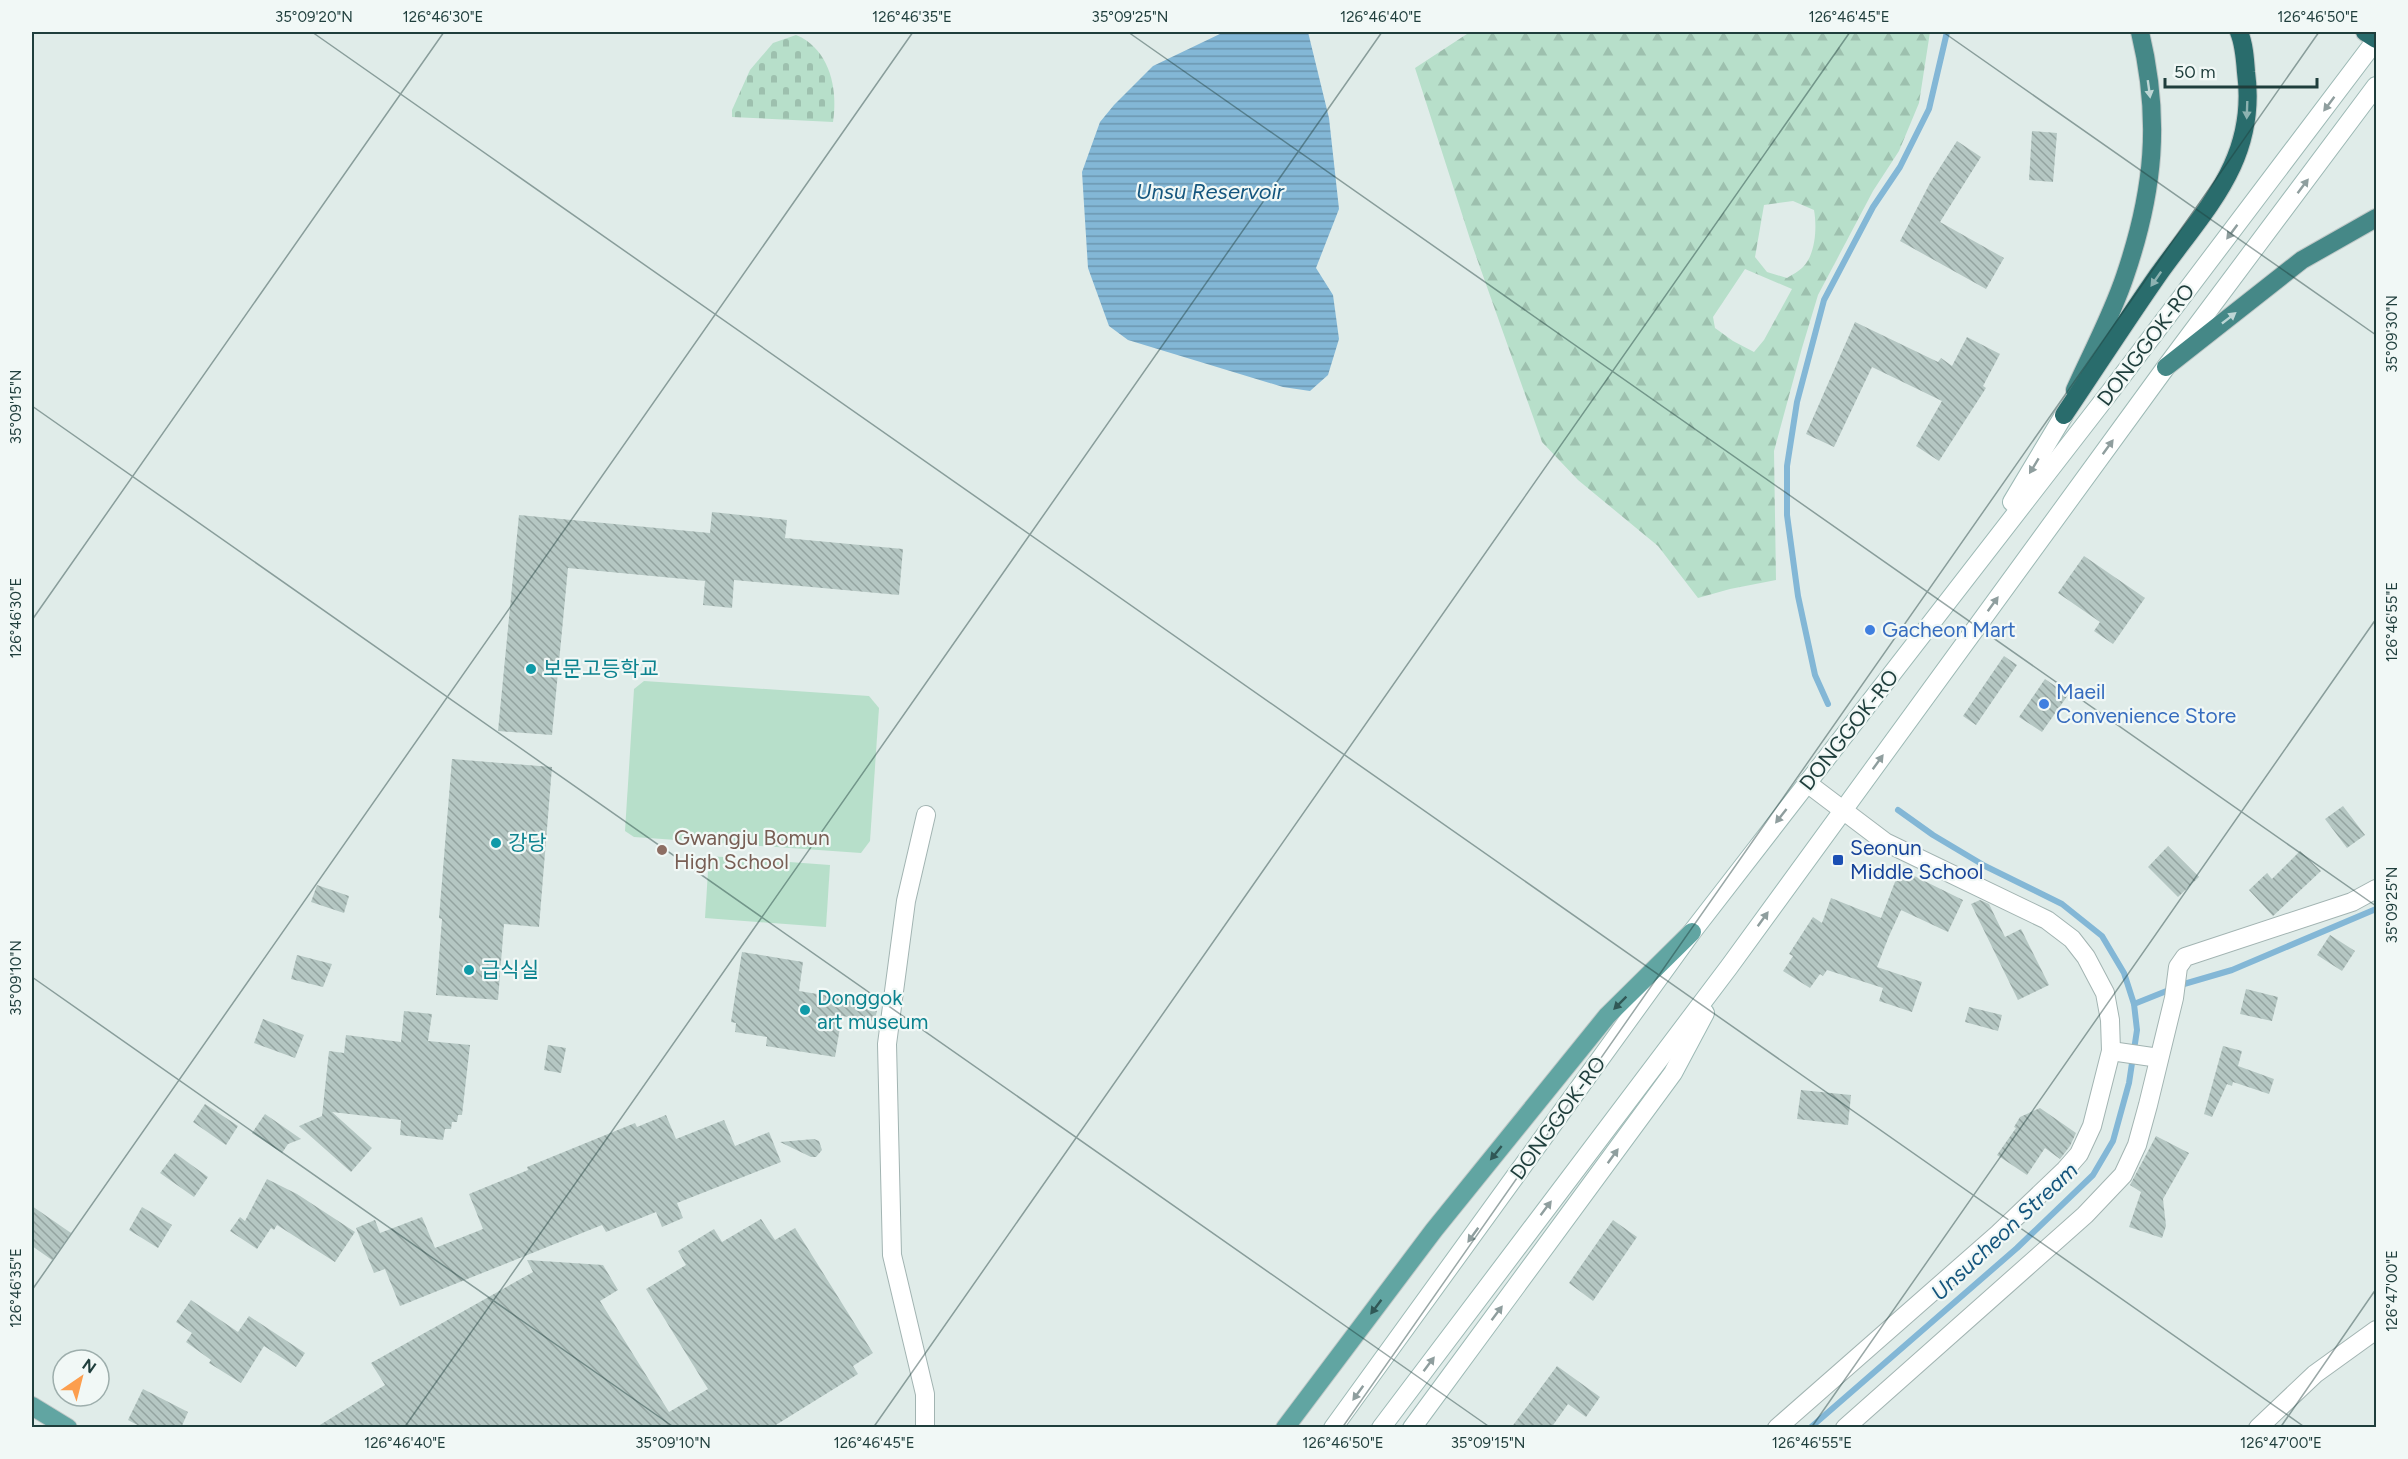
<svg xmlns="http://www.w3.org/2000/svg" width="2408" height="1459" viewBox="0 0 2408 1459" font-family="Figtree,'Noto Sans KR',sans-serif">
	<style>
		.forest { fill: url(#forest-firs); fill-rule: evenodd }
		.cemetery { fill: url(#cemetery-stones) }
		.pitch { fill: #b7dfca }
		.water { fill: url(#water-rules) }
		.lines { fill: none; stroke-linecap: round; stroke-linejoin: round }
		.stream { stroke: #83b7d6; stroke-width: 6 }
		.building { fill: url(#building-back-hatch) }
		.minor-casing { stroke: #a2b4b2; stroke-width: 20 }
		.secondary-casing { stroke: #9db9b5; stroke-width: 20 }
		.primary-casing { stroke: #c0c9c8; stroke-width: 20 }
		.trunk-casing { stroke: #c0c9c8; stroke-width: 20 }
		.motorway-casing { stroke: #c0c9c8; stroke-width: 20 }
		.minor { stroke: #fff; stroke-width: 18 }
		.secondary { stroke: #fff; stroke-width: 18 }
		.primary { stroke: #61a5a2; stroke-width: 18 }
		.trunk { stroke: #458887; stroke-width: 18 }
		.motorway { stroke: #296c6c; stroke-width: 18 }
		.oneway { fill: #bdd6d5 }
		.oneway2 { fill: #8f9e9e }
		.oneway3 { fill: #8db2b1 }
		.oneway4 { fill: #305856 }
		.ticks { fill: none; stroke: #1f3e3c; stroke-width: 1.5; stroke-opacity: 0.45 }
		.shop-dot { fill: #3f7fe0; stroke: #f1f8f6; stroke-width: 2 }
		.culture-dot { fill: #0f9aa8; stroke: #f1f8f6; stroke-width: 2 }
		.education-dot { fill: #8d6e63; stroke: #f1f8f6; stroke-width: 2 }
		.transit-dot { fill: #1a4fb4; stroke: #f1f8f6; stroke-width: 2 }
		.labels { text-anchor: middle; stroke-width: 4.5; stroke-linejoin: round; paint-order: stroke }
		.street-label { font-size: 21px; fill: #1f3e3c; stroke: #f1f8f6 }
		.shop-label { font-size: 21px; fill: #366cbe; stroke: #f1f8f6; text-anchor: start }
		.culture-label { font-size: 21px; fill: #0d838f; stroke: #f1f8f6; text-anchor: start }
		.education-label { font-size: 21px; fill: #785e54; stroke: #f1f8f6; text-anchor: start }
		.transit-label { font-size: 21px; fill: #164399; stroke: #f1f8f6; text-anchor: start }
		.water-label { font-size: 22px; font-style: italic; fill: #15567e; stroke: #f1f8f6 }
		.neatline { fill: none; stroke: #1f3e3c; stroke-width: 2 }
		.ticks-label { font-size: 15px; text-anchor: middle; fill: #1f3e3c }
	</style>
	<defs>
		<pattern id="forest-firs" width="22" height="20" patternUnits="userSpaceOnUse" patternTransform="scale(1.5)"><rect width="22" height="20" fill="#b7dfca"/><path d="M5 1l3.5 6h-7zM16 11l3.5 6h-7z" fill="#9dc0ae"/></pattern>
		<pattern id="cemetery-stones" width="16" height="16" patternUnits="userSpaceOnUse" patternTransform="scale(1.5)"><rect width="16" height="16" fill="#b7dfca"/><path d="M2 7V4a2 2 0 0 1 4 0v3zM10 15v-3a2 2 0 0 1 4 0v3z" fill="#9dc0ae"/></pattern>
		<pattern id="water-rules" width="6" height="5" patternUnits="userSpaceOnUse" patternTransform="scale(1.5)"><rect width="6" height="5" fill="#83b7d6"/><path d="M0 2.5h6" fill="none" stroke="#6b96af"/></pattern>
		<pattern id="building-back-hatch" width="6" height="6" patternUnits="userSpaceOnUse" patternTransform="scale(1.5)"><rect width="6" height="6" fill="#b5c7c3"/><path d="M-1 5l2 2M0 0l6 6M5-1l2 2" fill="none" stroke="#93a3a0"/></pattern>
	</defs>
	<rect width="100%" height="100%" fill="#e0ece9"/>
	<path class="forest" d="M1470,32h460l-11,71 -20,48 -26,40 -55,104 -16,53 -28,103 2,129 -46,9 -32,9 -40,-52 -80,-66 -36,-38 -72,-203 -55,-171zM1793,201l21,9c3,16 2,44 -11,57 -4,4 -11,8 -16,11l-20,-6 -12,-15 9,-52zM1745,269l47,20 -28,51 -10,12 -21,-11 -18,-13 -2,-11z"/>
	<path class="cemetery" d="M796,35c34,14 42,54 37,87l-101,-5v-7l18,-40 23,-27z"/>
	<g class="pitch">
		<path d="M644,681l225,15 10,12 -9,133 -9,12 -227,-16 -9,-6 9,-142z"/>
		<path d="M709,856l121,9 -4,62 -121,-9z"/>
	</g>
	<path class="water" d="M1224,32h84l21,86 10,91 -23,59 17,27 6,44 -11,36 -18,16 -27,-4 -155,-47 -19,-14 -21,-58 -6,-96 18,-50 14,-17 39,-39z"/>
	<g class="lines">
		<g class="stream">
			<path d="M1828,704l-13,-29 -17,-79 -11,-81v-49l10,-64 27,-102 49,-93 27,-40 29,-58 18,-77"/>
			<path d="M2134,1004l50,-20 48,-14 144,-61"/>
			<path d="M1810,1428l207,-180 76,-73 20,-34 16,-58 8,-53 -3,-26 -10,-31 -22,-37 -40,-32 -77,-38 -52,-31 -35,-25"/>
		</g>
	</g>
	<g class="building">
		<path d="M2032,131l25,2 -4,49 -24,-2z"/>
		<path d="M1957,141l24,16 -41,65 64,36 -18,31 -86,-48 30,-58z"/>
		<path d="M1855,322l83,40 3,-4 11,8 15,-29 33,17 -17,32 3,2 -47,73 -23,-15 26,-45 -70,-34 -38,80 -28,-13z"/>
		<path d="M712,512l75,8 -2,18 118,11 -4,46 -165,-15 -2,28 -29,-3 2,-24 -137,-13 -16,167 -54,-4 21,-216 191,18z"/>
		<path d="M2084,556l61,42 -32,46 -19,-13 6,-9 -42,-29z"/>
		<path d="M2004,656l13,9 -41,60 -13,-9z"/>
		<path d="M2045,679l23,16 -26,37 -23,-15z"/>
		<path d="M452,759l100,8 -13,160 -35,-3 -6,76 -62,-5 6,-76 -3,-1z"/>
		<path d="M2343,806l22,29 -18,13 -22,-29z"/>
		<path d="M2168,846l31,31 -21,20 -30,-30z"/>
		<path d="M2300,851l21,20 -48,45 -24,-26 18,-17 5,6z"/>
		<path d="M1900,869l63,31 -15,32 -47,-22 -12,26 -12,31 45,15 -10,30 -33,-11 4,-13 -56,-18 -4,6 -3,-2 -10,14 -27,-17 10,-15 -4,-2 24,-37 9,6 9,-25 50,20z"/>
		<path d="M317,885l32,11 -5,17 -33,-11z"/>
		<path d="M1980,900l9,4 16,33 16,-8 28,56 -31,15 -47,-96z"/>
		<path d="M2330,935l25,16 -13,20 -25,-16z"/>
		<path d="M742,952l61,10 -4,29 79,13 -3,17 -33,-5 -7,41 -69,-11 1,-9 -32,-5 1,-9 -5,-1z"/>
		<path d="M297,955l35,9 -9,23 -32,-8z"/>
		<path d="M2246,989l32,8 -6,24 -32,-7z"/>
		<path d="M1969,1007l33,8 -4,16 -33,-9z"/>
		<path d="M404,1011l28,3 -4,27 42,4 -8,70h-4l-1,7h-5l-1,7h-6l-2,11 -43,-5 1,-15 -69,-8 40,36 -21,24 -52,-46 23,-10 7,-65 15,2 2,-18 55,7z"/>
		<path d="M263,1019l41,16 -9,23 -41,-15z"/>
		<path d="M548,1045l18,3 -5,25 -17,-3z"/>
		<path d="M2223,1046l19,5 -4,15 36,13 -5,15 -36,-12 -1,4 -5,-2 -15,33 -8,-3z"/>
		<path d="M1801,1090l50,5 -3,30 -51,-6z"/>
		<path d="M205,1104l33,22 -12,19 -33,-23z"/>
		<path d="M2040,1108l36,25 -6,13 -10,13 -15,-11 -18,27 -30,-20 19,-27 -2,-1 6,-10z"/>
		<path d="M265,1114l36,25 -13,5 -6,9 -30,-20z"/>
		<path d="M666,1115l10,24 48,-19 11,26 34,-14 12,30 -104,41 6,15 -21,9 -6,-15 -50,20 -4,-7 -202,81 -15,-37 -11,4 -18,-45 19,-8 5,13 42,-16 13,31 48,-19 -14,-35 59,-24 -1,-3 108,-44 2,4z"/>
		<path d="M2156,1136l33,17 -26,46 3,27 -4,12 -33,-11 12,-35 -11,-7z"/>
		<path d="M814,1139l5,2 3,9 -6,7h-5l-31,-15z"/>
		<path d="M175,1153l33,24 -14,20 -34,-24z"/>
		<path d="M267,1179l30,15 58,38 -20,30 -58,-37 -3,5 -3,-2 -14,21 -27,-18 10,-14 5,4z"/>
		<path d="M32,1206l39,27 -19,27 -20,-14z"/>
		<path d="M142,1207l30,18 -14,23 -29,-18z"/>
		<path d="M761,1219l14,21 20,-12 78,125 -20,13 5,8 -87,54h-456l70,-43 -14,-22 162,-91 -6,-12 76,5 15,25 -18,11 69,111 39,-23 -62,-100 40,-24 -8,-14 36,-22 8,13z"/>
		<path d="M1613,1220l24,17 -44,64 -24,-18z"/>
		<path d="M191,1300l47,32 11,-16 56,37 -9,14 -32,-21 -23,37 -32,-20 2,-3 -25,-18 6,-9 -16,-11z"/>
		<path d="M1557,1366l43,31 -14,20 -18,-13 -17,24h-40z"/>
		<path d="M143,1389l45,23 -7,16h-38l-15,-8z"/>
	</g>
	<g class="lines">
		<g class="minor-casing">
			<g id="minor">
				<path d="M2111,1051l48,7"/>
				<path d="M925,1428v-34l-33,-139 -5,-211 19,-143 20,-86"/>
				<path d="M1777,1428l221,-194 67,-64 14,-16 13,-28 19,-75 -1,-31 -5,-27 -19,-36 -14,-18 -25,-19 -162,-78 -78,-59"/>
				<path d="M1845,1428l240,-213 38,-40 14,-30 11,-40 26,-107 4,-31 7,-10 167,-55 24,-13"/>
				<path d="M2258,1428l57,-54 61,-44"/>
			</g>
		</g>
		<g class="secondary-casing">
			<g id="secondary">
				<path d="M2012,502l52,-87"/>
				<path d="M1333,1428l359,-496 418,-540 266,-352"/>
				<path d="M1381,1428l348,-461 437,-600 210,-281"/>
				<path d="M1412,1428l261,-355 32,-60"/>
			</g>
		</g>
		<g class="primary-casing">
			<g id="primary">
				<path d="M32,1406l36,22"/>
				<path d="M1285,1428l149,-198 173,-214 85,-84"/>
			</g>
		</g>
		<g class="trunk-casing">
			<g id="trunk">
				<path d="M2166,367l136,-107 74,-42"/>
				<path d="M2075,390c17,-38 37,-75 50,-114 29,-85 36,-157 15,-244"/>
			</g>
		</g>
		<g class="motorway-casing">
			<g id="motorway">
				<path d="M2365,32l11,7"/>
				<path d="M2064,415c31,-46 62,-94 94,-140 47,-66 100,-115 88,-203 -1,-14 -2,-28 -7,-40"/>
			</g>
		</g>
		<use href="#minor" class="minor"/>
		<use href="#secondary" class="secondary"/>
		<use href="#primary" class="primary"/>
		<use href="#trunk" class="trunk"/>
		<use href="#motorway" class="motorway"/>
	</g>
	<defs><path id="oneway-solid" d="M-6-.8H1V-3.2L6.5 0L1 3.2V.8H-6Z" transform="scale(1.5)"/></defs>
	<g class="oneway">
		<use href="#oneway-solid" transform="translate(2149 89) rotate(82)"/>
		<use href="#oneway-solid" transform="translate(2229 318) rotate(-38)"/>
	</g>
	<g class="oneway2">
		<use href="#oneway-solid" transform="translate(2329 104) rotate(127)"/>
		<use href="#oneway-solid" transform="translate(2303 186) rotate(-53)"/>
		<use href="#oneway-solid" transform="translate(2232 232) rotate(127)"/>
		<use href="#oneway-solid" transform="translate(2108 447) rotate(-54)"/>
		<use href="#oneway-solid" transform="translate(2034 466) rotate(121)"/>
		<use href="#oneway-solid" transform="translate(1993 604) rotate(-54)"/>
		<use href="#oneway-solid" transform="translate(1878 762) rotate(-54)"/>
		<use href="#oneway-solid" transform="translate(1781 816) rotate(128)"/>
		<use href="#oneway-solid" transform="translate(1763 919) rotate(-54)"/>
		<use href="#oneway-solid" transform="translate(1613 1156) rotate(-54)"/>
		<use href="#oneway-solid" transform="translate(1546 1208) rotate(-53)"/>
		<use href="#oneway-solid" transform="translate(1473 1235) rotate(126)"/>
		<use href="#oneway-solid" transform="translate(1497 1313) rotate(-53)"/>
		<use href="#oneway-solid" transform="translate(1429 1364) rotate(-53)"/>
		<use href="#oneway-solid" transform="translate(1358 1393) rotate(126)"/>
	</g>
	<g class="oneway3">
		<use href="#oneway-solid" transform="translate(2247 110) rotate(92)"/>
		<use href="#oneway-solid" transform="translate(2156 279) rotate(125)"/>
	</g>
	<g class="oneway4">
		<use href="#oneway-solid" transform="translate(1620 1003) rotate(135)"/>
		<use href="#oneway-solid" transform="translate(1496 1153) rotate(129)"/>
		<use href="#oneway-solid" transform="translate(1376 1307) rotate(127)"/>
	</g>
	<path class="ticks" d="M312,32l1994,1396M1128,32l1248,874M1943,32l433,303M32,406l1459,1022M32,620l412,-588M32,977l643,451M32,1290l881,-1258M404,1428l978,-1396M873,1428l977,-1396M1342,1428l977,-1396M1811,1428l565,-809M2280,1428l96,-139"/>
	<g class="shop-dot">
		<circle cx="1870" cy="630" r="6"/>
		<circle cx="2044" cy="704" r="6"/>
	</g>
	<g class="culture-dot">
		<circle cx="531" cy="669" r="6"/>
		<circle cx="496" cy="843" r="6"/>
		<circle cx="469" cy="970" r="6"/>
		<circle cx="805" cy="1010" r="6"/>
	</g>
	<circle class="education-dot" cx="662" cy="850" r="6"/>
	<rect class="transit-dot" x="1832" y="854" width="12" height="12" rx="3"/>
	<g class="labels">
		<g class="street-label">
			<text transform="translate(2146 345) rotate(-53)" y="7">DONGGOK-RO</text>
			<text transform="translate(1849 730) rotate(-52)" y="7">DONGGOK-RO</text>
			<text transform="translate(1558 1118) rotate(-54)" y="7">DONGGOK-RO</text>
		</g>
		<g class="shop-label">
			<text x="1882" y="637">Gacheon Mart</text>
			<text x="2056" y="699">Maeil<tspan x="2056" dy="24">Convenience Store</tspan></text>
		</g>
		<g class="culture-label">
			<text x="543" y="676">보문고등학교</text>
			<text x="508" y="850">강당</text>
			<text x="481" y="977">급식실</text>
			<text x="817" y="1005">Donggok<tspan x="817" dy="24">art museum</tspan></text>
		</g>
		<g class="education-label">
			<text x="674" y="845">Gwangju Bomun<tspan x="674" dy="24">High School</tspan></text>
		</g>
		<g class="transit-label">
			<text x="1850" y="855">Seonun<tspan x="1850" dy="24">Middle School</tspan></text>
		</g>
		<g class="water-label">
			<text x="1210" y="199">Unsu Reservoir</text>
			<text transform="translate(2004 1231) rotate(-43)" y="8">Unsucheon Stream</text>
		</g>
	</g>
	<rect width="2408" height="1459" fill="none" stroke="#f1f8f6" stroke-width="66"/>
	<g transform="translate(81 1378) rotate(35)"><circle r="28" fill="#f1f8f6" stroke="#9daeac" stroke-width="1.5"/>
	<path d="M0-4.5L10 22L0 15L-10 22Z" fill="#fc9e4e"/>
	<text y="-9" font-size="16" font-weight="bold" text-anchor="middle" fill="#1f3e3c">N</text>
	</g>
	<path d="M2165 78v9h152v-9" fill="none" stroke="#1f3e3c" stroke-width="3"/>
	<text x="2174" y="78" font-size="18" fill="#1f3e3c" stroke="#f1f8f6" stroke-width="4.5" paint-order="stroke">50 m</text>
	<rect x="33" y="33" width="2342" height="1393" class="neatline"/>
	<g class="ticks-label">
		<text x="314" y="22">35°09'20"N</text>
		<text x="443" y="22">126°46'30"E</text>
		<text x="912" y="22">126°46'35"E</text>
		<text x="1130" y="22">35°09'25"N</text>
		<text x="1381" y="22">126°46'40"E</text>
		<text x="1849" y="22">126°46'45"E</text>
		<text x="2318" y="22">126°46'50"E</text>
		<text transform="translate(2392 334) rotate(-90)" y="5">35°09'30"N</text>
		<text transform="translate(16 407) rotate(-90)" y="5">35°09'15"N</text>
		<text transform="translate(16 618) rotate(-90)" y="5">126°46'30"E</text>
		<text transform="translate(2392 622) rotate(-90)" y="5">126°46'55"E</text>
		<text transform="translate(2392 905) rotate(-90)" y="5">35°09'25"N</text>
		<text transform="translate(16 978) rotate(-90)" y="5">35°09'10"N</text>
		<text transform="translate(16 1288) rotate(-90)" y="5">126°46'35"E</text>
		<text transform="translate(2392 1291) rotate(-90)" y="5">126°47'00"E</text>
		<text x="405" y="1448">126°46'40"E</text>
		<text x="673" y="1448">35°09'10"N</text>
		<text x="874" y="1448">126°46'45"E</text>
		<text x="1343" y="1448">126°46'50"E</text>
		<text x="1488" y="1448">35°09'15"N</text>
		<text x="1812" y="1448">126°46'55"E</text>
		<text x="2281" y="1448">126°47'00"E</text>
	</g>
</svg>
